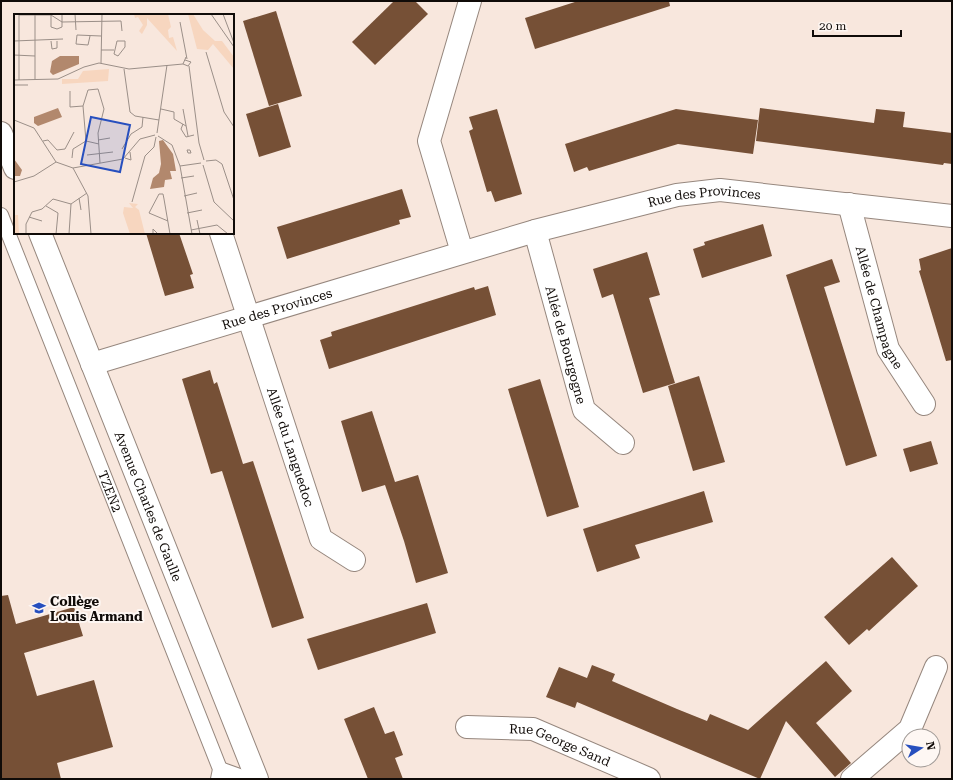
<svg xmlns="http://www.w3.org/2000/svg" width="953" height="780" viewBox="0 0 953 780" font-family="'Roboto Serif',serif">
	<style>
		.building { fill: #765036 }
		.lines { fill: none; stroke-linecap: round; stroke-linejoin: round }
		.service-casing { stroke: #96877e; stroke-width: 16 }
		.minor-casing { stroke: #96877e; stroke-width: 24 }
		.tertiary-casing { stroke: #96877e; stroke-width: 24 }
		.service { stroke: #fff; stroke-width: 14 }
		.minor { stroke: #fff; stroke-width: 22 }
		.tertiary { stroke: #fff; stroke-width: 22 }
		.labels { text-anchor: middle; stroke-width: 4; stroke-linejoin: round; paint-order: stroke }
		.street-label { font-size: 13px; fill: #100b08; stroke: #fef7f3 }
		.poi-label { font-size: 13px; font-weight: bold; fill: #100b08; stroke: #fef7f3; text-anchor: start }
		.inset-road { fill: none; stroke: #9b8f88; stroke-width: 1 }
		.view { fill: #274fbe; fill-opacity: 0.15; stroke: #274fbe; stroke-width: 2 }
		.inset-edge { fill: none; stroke: #100b08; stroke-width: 2 }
	</style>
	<rect width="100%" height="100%" fill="#f8e7dd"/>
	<g class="building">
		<path d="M394,1h21l13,13 -53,51 -23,-23z"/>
		<path d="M578,1h91l1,5 -135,43 -10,-31z"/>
		<path d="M276,11l26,85 -33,10 -26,-85z"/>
		<path d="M278,104l13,43 -32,10 -13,-43z"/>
		<path d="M760,108l114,15 2,-14 29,3 -2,15 49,6v31l-8,-1 -1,2 -187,-24z"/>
		<path d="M497,109l25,85 -27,8 -4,-11 -4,1 -18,-61 4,-2 -4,-12z"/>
		<path d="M676,109l82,11 -5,34 -75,-10 -89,27 -2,-4 -13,5 -9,-28z"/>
		<path d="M402,189l9,28 -12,3 1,4 -113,35 -10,-32z"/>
		<path d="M763,224l9,32 -70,22 -9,-29 12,-4 -1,-3z"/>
		<path d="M146,233h33l14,41 -3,1 4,13 -29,8z"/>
		<path d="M952,248v112l-6,1 -27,-90 2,-1 -2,-11z"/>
		<path d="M647,252l13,43 -11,3 26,85 -32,10 -30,-99 -11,4 -9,-29z"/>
		<path d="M832,259l8,23 -16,5 53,169 -31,10 -60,-191z"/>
		<path d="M488,286l8,29 -167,54 -9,-29 12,-4 -1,-4 143,-45 1,3z"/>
		<path d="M210,370l4,14 3,-2 26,82 10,-3 51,157 -32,10 -50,-157 -11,3 -29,-95z"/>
		<path d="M699,376l26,86 -32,9 -25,-85z"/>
		<path d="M540,379l39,128 -32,10 -39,-128z"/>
		<path d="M372,411l23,71 23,-7 30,98 -32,10 -12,-42 -19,-56 -23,7 -21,-71z"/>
		<path d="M931,441l7,23 -28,8 -7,-23z"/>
		<path d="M704,491l9,31 -78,23 5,13 -43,14 -14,-43z"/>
		<path d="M892,557l26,29 -49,45 -2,-2 -18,16 -25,-28z"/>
		<path d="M8,595l8,29 58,-17 9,29 -59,17 13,43 57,-16 19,67 -56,16 4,16h-60v-183z"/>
		<path d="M427,603l9,30 -118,37 -11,-31z"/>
		<path d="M826,661l26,30 -36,32 35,40 -16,14 -49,-56 -26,58 -183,-77 -2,6 -29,-11 13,-30 28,11 5,-13 23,9 -3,7 65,28 30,12 3,-7 38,16z"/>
		<path d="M374,707l11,27 9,-3 5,13 4,11 -8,3 8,21h-35l-24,-60z"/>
	</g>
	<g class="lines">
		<g class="service-casing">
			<g id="service">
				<path id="s1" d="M1,215l219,554 -2,10"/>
				<path d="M220,769l28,10"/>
			</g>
		</g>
		<g class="minor-casing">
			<g id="minor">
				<path id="s2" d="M849,204l39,145 36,55"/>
				<path id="s3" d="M535,231l49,179 39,33"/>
				<path id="s4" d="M221,233l100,306 33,21"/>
				<path d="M462,252l-33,-111 41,-140"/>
				<path id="s5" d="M92,364l443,-133 142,-36 43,-5 232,26"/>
				<path id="s6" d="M467,727l66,2 116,50"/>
				<path d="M852,779l58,-50 26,-62"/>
			</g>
		</g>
		<g class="tertiary-casing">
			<g id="tertiary">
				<path d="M1,133l14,35"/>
				<path id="s7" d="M40,233l217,546"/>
			</g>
		</g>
		<use href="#service" class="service"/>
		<use href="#minor" class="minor"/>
		<use href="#tertiary" class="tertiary"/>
	</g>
	<defs>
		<g id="school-bare" transform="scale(1.08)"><path d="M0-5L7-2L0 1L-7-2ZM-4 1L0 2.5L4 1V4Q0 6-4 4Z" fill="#274fbe" stroke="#fef7f3" stroke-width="2.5" paint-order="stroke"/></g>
	</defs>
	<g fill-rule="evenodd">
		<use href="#school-bare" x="39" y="608"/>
	</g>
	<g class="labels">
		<g class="street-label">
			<text dy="5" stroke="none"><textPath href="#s5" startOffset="636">Rue des Provinces</textPath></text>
			<text dy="5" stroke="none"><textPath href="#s2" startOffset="108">Allée de Champagne</textPath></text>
			<text dy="5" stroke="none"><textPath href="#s5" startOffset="193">Rue des Provinces</textPath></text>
			<text dy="5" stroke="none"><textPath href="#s3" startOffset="118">Allée de Bourgogne</textPath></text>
			<text dy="5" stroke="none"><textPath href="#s4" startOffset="225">Allée du Languedoc</textPath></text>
			<text dy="5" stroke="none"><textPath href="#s1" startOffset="297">TZEN2</textPath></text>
			<text dy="5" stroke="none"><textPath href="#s7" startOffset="294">Avenue Charles de Gaulle</textPath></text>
			<text dy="5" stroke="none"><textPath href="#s6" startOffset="96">Rue George Sand</textPath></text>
		</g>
		<g class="poi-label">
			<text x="50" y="606">Collège<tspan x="50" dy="15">Louis Armand</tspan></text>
		</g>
	</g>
	<g transform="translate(14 14)">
		<rect width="220" height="220" fill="#f8e7dd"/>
		<path d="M120,0h34l3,13 -3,3 1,8 4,-1 4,14 -30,-33v7l-5,9 -3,-3 4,-6 -5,-8 -3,1zM174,0h5l10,16 12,11h7l12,16v12l-21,-25 -5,6 -11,-1zM95,55l-1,12 -46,3v-5h16l5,-8zM115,189l9,1 -3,3 4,3 6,24h-15l-7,-21 1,-6 9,1zM0,201h4l1,19h-5z" fill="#f7d6bf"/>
		<path d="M46,42h19v8l-26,11 -3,-3 2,-11zM44,94l4,9 -24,9 -4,-3v-6zM149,126l10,14 3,17h-6l2,8 -7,1 -1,7 -14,2 3,-11 6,-5 2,-9 -2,-23zM0,145l8,11 -2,6h-6z" fill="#b2886d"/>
		<path class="inset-road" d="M37,0v13l6,2 5,-2v-13M61,0l1,16M197,0l23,33M209,0l11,29M5,1h32l11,7 59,-1 1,10M166,8l7,37M76,22l-2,9 -12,-1 1,-9 24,1M0,27l49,-2M37,27l1,8 5,-1v-7M103,27h8v6l-7,9 -4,-2zM87,36h13M192,38l18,60 10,15M0,41l21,1M171,46l6,2 -3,4 -5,-2 3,-7M87,49l1,-49M175,52l10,77 5,17M110,55l6,43 5,4 24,4M0,66l44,-1 26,-12 15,-4 30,6 54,-5M5,66v-65M21,66v-65M0,71h14M56,77v16l13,-1M147,95l13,3v7l12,7M169,95l5,27M0,106l20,8 22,34 17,6 50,-9 17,-20 15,-4M169,110l-2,5 5,8 8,-2M143,119l10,-68M144,122l14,9 8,21M84,126l12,-2M29,127l5,-1 9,10 8,-1 9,-17M85,130l-13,-3 -3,-35 5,-16 10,-1 6,20 -6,24 2,30M108,135l9,-15 11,-7 1,-10M173,136h3l1,3h-3zM73,141l26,-3M58,144l1,-9 13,-8M111,144l6,2 -1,-8M192,147l10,-1 6,4 12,36M189,151l11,37 20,19M166,152l12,68M166,152l21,-3M59,154l15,28 3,38M167,164l13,-2M0,168l20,-6 22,-14M170,182l13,-3M65,184l2,12M118,188l13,-46 9,-9 2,-10M32,192l12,7 -2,21M173,199l15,-3M15,203l13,4M183,206l3,14M154,207l-19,-8 10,-19h4l1,5 6,35M177,216l26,-5 11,9M12,220v-10l6,-12 10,-3 11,-10 18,5 16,-11M55,220l2,-30M139,220v-5l5,5"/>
		<path class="view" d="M77,103l39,8 -10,47 -39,-8z"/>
		<rect width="220" height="220" class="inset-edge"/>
	</g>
	<rect width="953" height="780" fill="none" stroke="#100b08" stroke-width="4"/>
	<g transform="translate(921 748) rotate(78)"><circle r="19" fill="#fef7f3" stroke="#9f9995"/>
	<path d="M0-3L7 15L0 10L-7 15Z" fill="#274fbe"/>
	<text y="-6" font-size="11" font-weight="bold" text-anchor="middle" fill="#100b08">N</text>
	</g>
	<path d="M813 30v6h88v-6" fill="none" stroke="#100b08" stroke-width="2"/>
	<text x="819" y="30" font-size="12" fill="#100b08" stroke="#fef7f3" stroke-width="3" paint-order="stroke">20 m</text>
</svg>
